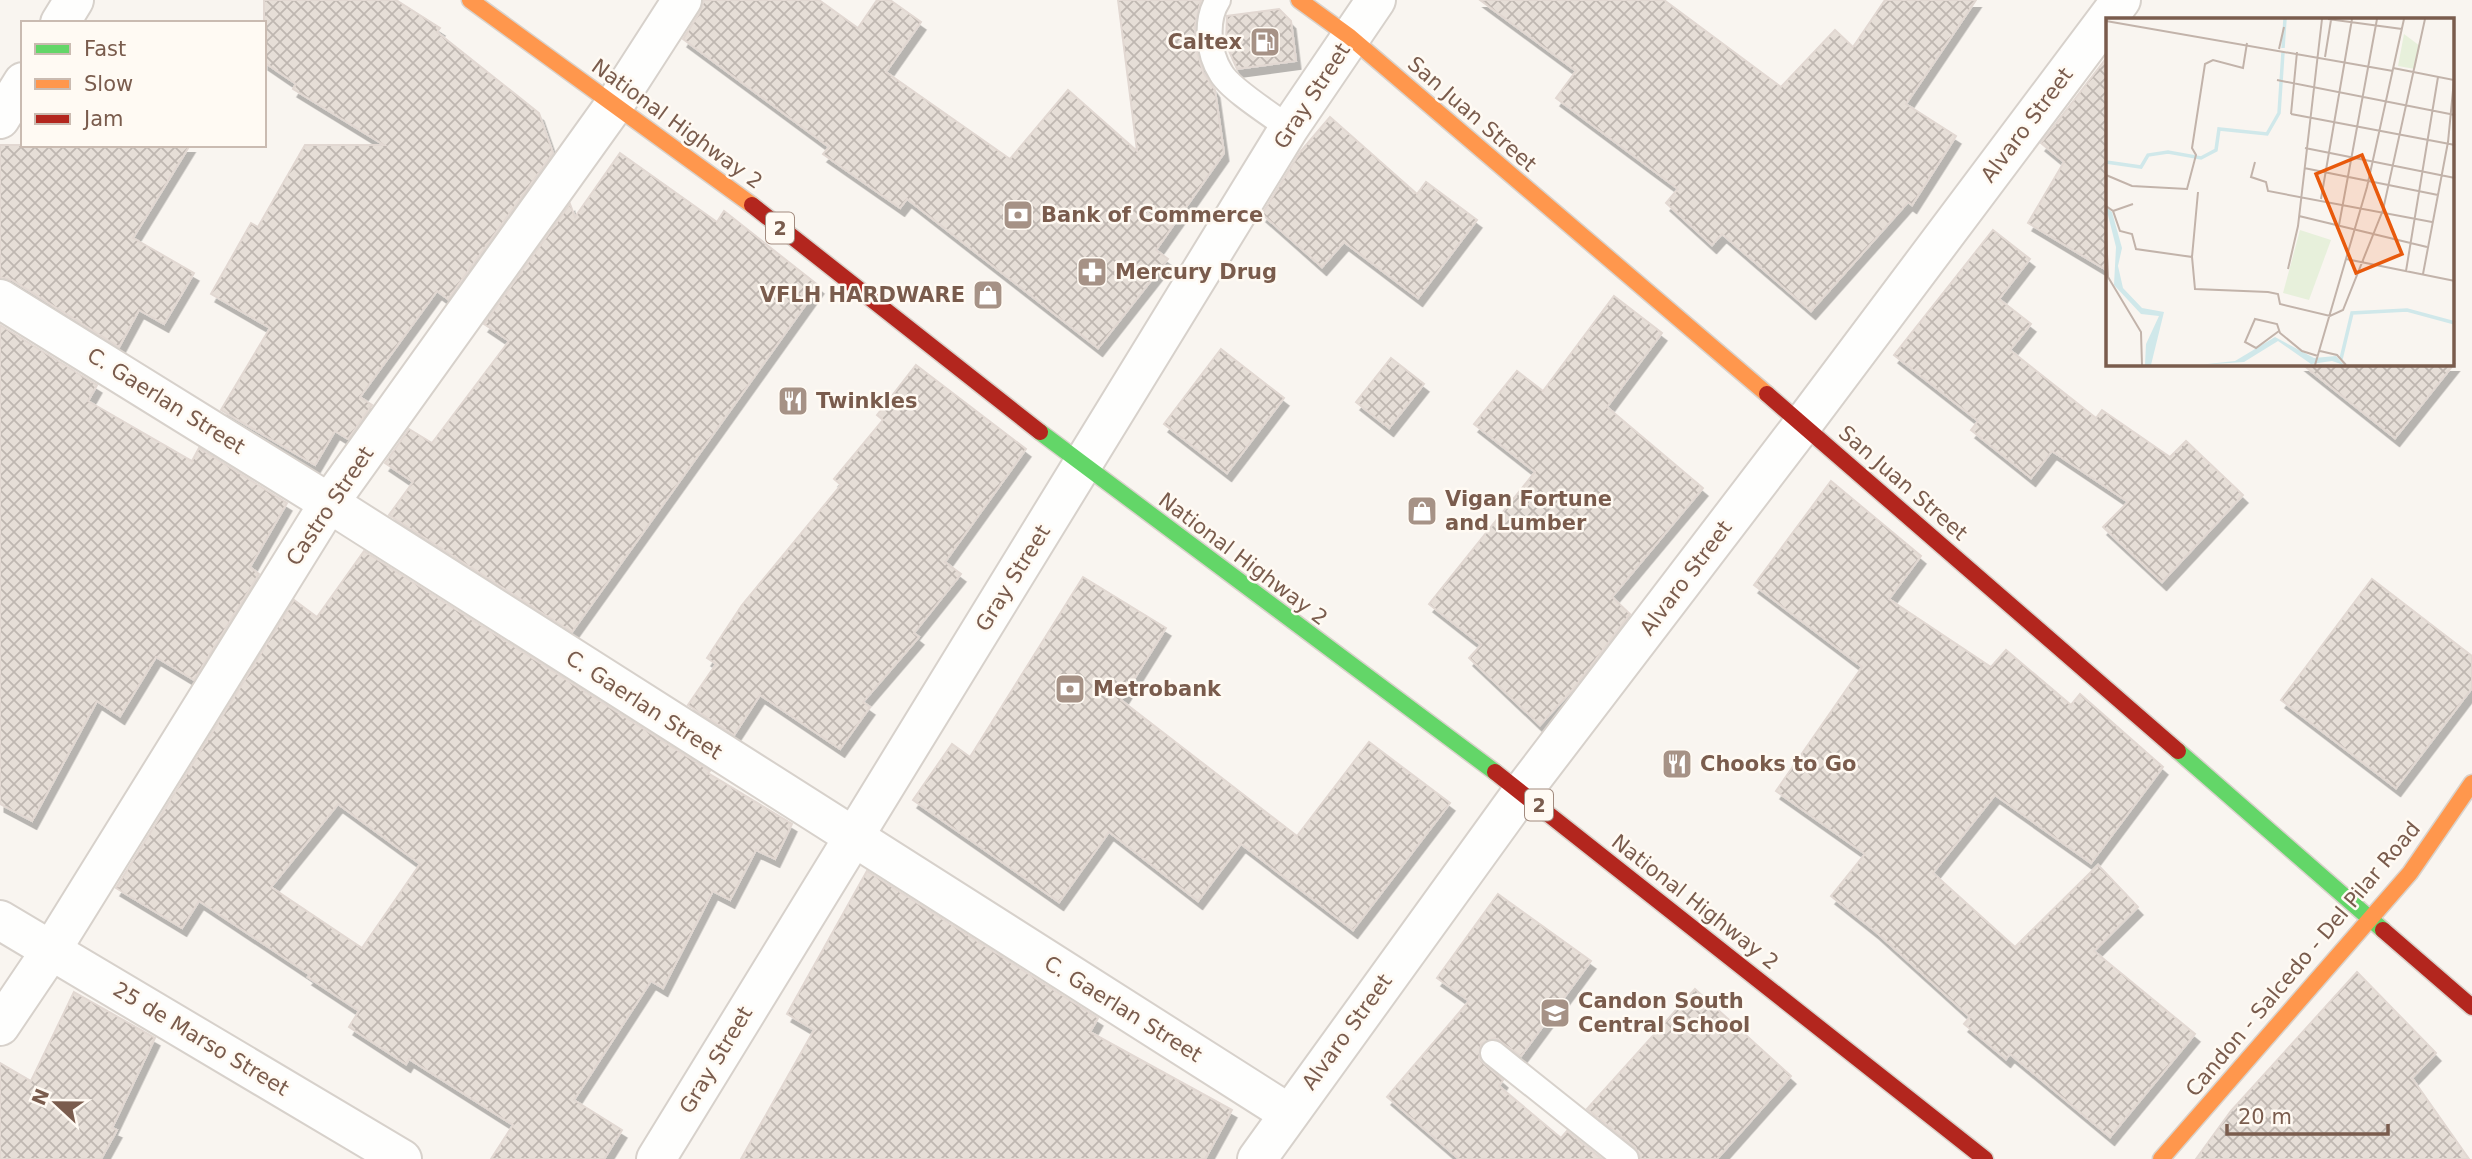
<svg xmlns="http://www.w3.org/2000/svg" width="2472" height="1159" viewBox="0 0 2472 1159" font-family="'DejaVu Sans',sans-serif">
	<style>
		.building { fill: url(#building-cross-hatch); stroke: #e2d8d2; stroke-width: 2; fill-rule: evenodd; filter: url(#shadow) }
		.lines { fill: none; stroke-linecap: round; stroke-linejoin: round }
		.lane-casing { stroke: #d7d1cb; stroke-width: 28 }
		.street-casing { stroke: #d7d1cb; stroke-width: 42 }
		.fast-casing { stroke: #d9d2cb; stroke-width: 19 }
		.slow-casing { stroke: #d9d2cb; stroke-width: 19 }
		.jam-casing { stroke: #d9d2cb; stroke-width: 19 }
		.lane { stroke: #fefefd; stroke-width: 24 }
		.street { stroke: #fefefd; stroke-width: 38 }
		.fast { stroke: #63d668; stroke-width: 16 }
		.slow { stroke: #ff974d; stroke-width: 16 }
		.jam { stroke: #b3261e; stroke-width: 16 }
		.labels { text-anchor: middle; stroke-width: 5; stroke-linejoin: round; paint-order: stroke }
		.shield { fill: #fffaf3; stroke: #a28b7f; stroke-width: 2 }
		.shield-label { font-size: 19px; font-weight: bold; fill: #7a5c4d }
		.poi-label { font-size: 21px; font-weight: bold; fill: #7a5c4d; stroke: #fffaf3; text-anchor: start }
		.street-label { font-size: 21px; fill: #7a5c4d; stroke: #fffaf3 }
		.inset-river { fill: none; stroke: #d0e8ea; stroke-width: 3.5 }
		.inset-road { fill: none; stroke: #c2b3aa; stroke-width: 2 }
		.view { fill: #e8590c; fill-opacity: 0.15; stroke: #e8590c; stroke-width: 3.5 }
		.inset-edge { fill: none; stroke: #7a5c4d; stroke-width: 3.5 }
	</style>
	<defs>
		<pattern id="building-cross-hatch" width="8" height="8" patternUnits="userSpaceOnUse" patternTransform="scale(1.75)"><rect width="8" height="8" fill="#e6ded7"/><path d="M0 0l8 8M0 8l8-8" fill="none" stroke="#bfb7b1"/></pattern>
		<filter id="shadow"><feDropShadow dx="4.5" dy="8" stdDeviation="0" flood-color="#0004"/></filter>
	</defs>
	<rect width="100%" height="100%" fill="#f9f5f0"/>
	<g class="building">
		<path d="M264,0h132l44,28 -3,4 102,81 14,40 -105,146 -11,-8 -77,106 12,8 -24,34 -13,-8 -20,34 -94,-55 49,-82 -59,-34 40,-71 7,4 47,-82h79l-91,-56 3,-5 -32,-22z"/>
		<path d="M704,0h115l39,28 19,-28h13l31,22 -35,50 124,87 58,-69 69,61 -19,-151h83l-6,25 1,23 7,24 12,18 9,63 -68,97 12,9 -70,89 -191,-149 -7,9 -77,-54 6,-7 -146,-108 17,-27z"/>
		<path d="M1480,0h184l117,87 54,-57 18,17 32,-47h91l-70,104 50,32 -44,69 -4,-3 -97,109 -89,-77 -10,11 -46,-42 12,-14 -122,-91 20,-27z"/>
		<path d="M1279,9l12,12 5,40 -59,8 -11,-25 1,-28z"/>
		<path d="M2108,56v215l-80,-48 36,-61 -23,-19z"/>
		<path d="M1330,117l87,77 9,-12 51,38 -59,78 -74,-56 -22,25 -60,-53 38,-62z"/>
		<path d="M0,145h190l-57,93 61,35 -30,51 -25,-14 -20,37 -107,-67 -12,-3z"/>
		<path d="M620,153l97,69 7,-11 95,75 -247,346 -183,-117 24,-33 -28,-19 24,-34 23,14 77,-102 -25,-17 86,-120 5,13z"/>
		<path d="M1993,230l37,29 -31,40 32,25 -21,26 86,68 6,-8 68,47 16,-16 57,54 -81,87 -59,-55 25,-25 -76,-51 -21,27 -60,-48 7,-9 -84,-66z"/>
		<path d="M1614,296l48,37 -55,74 96,81 -91,109 18,17 -56,74 -34,37 -71,-67 12,-13 -52,-41 106,-132 -61,-48 43,-53 26,20z"/>
		<path d="M0,325l97,60 -9,16 104,60 7,-13 88,55 -37,64 9,7 -65,106 -38,-23 -36,59 -23,-15 -65,120 -32,-17z"/>
		<path d="M1221,349l63,49 -57,75 -63,-49z"/>
		<path d="M1391,358l33,26 -35,44 -33,-26z"/>
		<path d="M2302,364h152l-59,74z"/>
		<path d="M916,365l110,84 -81,113 16,12 -47,59 5,4 -56,65 7,5 -30,42 -80,-54 -26,40 -46,-30 28,-41 -9,-6 35,-53 99,-120 -7,-6 49,-59 -6,-5z"/>
		<path d="M1831,481l90,75 -32,43 102,68 15,-17 65,55 9,-11 83,73 -72,96 -96,-68 -62,78 82,74 83,-82 40,42 -44,44 101,83 -85,103 -100,-83 -4,5 -42,-35 6,-7 -95,-86 -44,-35 34,-42 -89,-63 86,-124 -108,-82z"/>
		<path d="M364,551l346,220 -2,2 84,51 -17,35 -19,-9 -26,50 -17,-9 -50,97 -12,-7 -77,119 48,30 -18,29h-113l22,-34 -104,-66 -3,5 -57,-37 10,-16 -51,-34 2,-2 -111,-74 -17,27 -66,-40 178,-288 23,17zM338,804l82,60 -58,84 -91,-61z"/>
		<path d="M1083,577l83,51 -45,72 176,136 72,-94 81,61 -97,127 -112,-86 -43,57 -89,-69 -50,70 -146,-102 39,-56 18,13z"/>
		<path d="M2372,579l100,77v32l-76,100 -115,-88z"/>
		<path d="M867,871l231,147 -8,14 142,78 -27,49h-464l73,-129 -27,-16z"/>
		<path d="M1498,894l93,67 -70,95 -26,-18 -14,6 -2,15 24,21 -4,6 62,52 6,-7 35,28h-143l-72,-62 82,-96 -32,-23z"/>
		<path d="M2357,972l79,81 -24,25 57,81h-273l35,-48z"/>
		<path d="M1695,989l96,87 -74,83h-76l-6,-12 -48,-38z"/>
		<path d="M74,992l81,46 -43,90 5,2 -16,29h-101v-96l31,18z"/>
	</g>
	<g class="lines">
		<g class="lane-casing">
			<g id="lane">
				<path d="M1218,0c-13,20 -10,53 3,73 9,16 52,43 68,55"/>
				<path d="M1493,1053l133,106"/>
			</g>
		</g>
		<g class="street-casing">
			<g id="street">
				<path d="M60,23l14,-23"/>
				<path d="M0,119l23,-37"/>
				<path d="M0,299l329,204 959,610"/>
				<path d="M0,920l402,239"/>
				<path d="M0,1026l52,-77 277,-446 286,-399 67,-104"/>
				<path d="M656,1159l633,-1031 87,-128"/>
				<path d="M1257,1159l265,-367 281,-368 318,-424"/>
			</g>
		</g>
		<g class="fast-casing">
			<g id="fast">
				<path d="M1040,432l455,340"/>
				<path d="M2178,751l205,179"/>
			</g>
		</g>
		<g class="slow-casing">
			<g id="slow">
				<path d="M470,0l282,205"/>
				<path d="M1299,0l51,37 417,357"/>
				<path d="M2161,1159l249,-286 62,-90"/>
			</g>
		</g>
		<g class="jam-casing">
			<g id="jam">
				<path d="M752,205l288,227"/>
				<path d="M1767,394l411,357"/>
				<path d="M1495,772l490,387"/>
				<path d="M2383,930l89,77"/>
			</g>
		</g>
		<use href="#lane" class="lane"/>
		<use href="#street" class="street"/>
		<use href="#fast" class="fast"/>
		<use href="#slow" class="slow"/>
		<use href="#jam" class="jam"/>
	</g>
	<defs>
		<g id="fuel-square" transform="scale(1.575)"><rect x="-9" y="-9" width="18" height="18" rx="4" fill="#a69286" stroke="#fffaf3"/><path d="M-5.5-6h7V0h2V4h1.3V-2.5L3-4.5l.8-.8L6-3V5H2.5V1h-1V6h-7ZM-4.2-4.7v3.2H.2V-4.7Z" fill="#fff"/></g>
		<g id="bank-square" transform="scale(1.575)"><rect x="-9" y="-9" width="18" height="18" rx="4" fill="#a69286" stroke="#fffaf3"/><path d="M-6-4H6V4H-6ZM0-2.3a2.3 2.3 0 1 0 0 4.6a2.3 2.3 0 1 0 0-4.6Z" fill="#fff"/></g>
		<g id="pharmacy-square" transform="scale(1.575)"><rect x="-9" y="-9" width="18" height="18" rx="4" fill="#a69286" stroke="#fffaf3"/><path d="M-2-6h4v4h4v4h-4v4h-4v-4h-4v-4h4Z" fill="#fff"/></g>
		<g id="shop-square" transform="scale(1.575)"><rect x="-9" y="-9" width="18" height="18" rx="4" fill="#a69286" stroke="#fffaf3"/><path d="M-5-2.5h2.3a2.7 3.5 0 0 1 5.4 0H5L5.5 6h-11ZM-1.5-2.5h3a1.5 2.3 0 0 0-3 0Z" fill="#fff"/></g>
		<g id="restaurant-square" transform="scale(1.575)"><rect x="-9" y="-9" width="18" height="18" rx="4" fill="#a69286" stroke="#fffaf3"/><path d="M-5-6h1v4h1v-4h1v4h1v-4h1v5L-1.5 .5V6h-2V.5L-5-1ZM5-6V6H3V1.5H1.5Q1.5-4 5-6Z" fill="#fff"/></g>
		<g id="school-square" transform="scale(1.575)"><rect x="-9" y="-9" width="18" height="18" rx="4" fill="#a69286" stroke="#fffaf3"/><path d="M0-5L7-2L0 1L-7-2ZM-4 1L0 2.5L4 1V4Q0 6-4 4Z" fill="#fff"/></g>
	</defs>
	<g fill-rule="evenodd">
		<use href="#fuel-square" x="1265" y="42"/>
		<use href="#bank-square" x="1018" y="215"/>
		<use href="#pharmacy-square" x="1092" y="272"/>
		<use href="#shop-square" x="988" y="295"/>
		<use href="#restaurant-square" x="793" y="401"/>
		<use href="#shop-square" x="1422" y="511"/>
		<use href="#bank-square" x="1070" y="689"/>
		<use href="#restaurant-square" x="1677" y="764"/>
		<use href="#school-square" x="1555" y="1013"/>
	</g>
	<g class="labels">
		<g class="shield">
			<rect x="766" y="212.5" width="28" height="31" rx="5"/>
			<rect x="1525" y="789.5" width="28" height="31" rx="5"/>
		</g>
		<g class="shield-label">
			<text x="780" y="235">2</text>
			<text x="1539" y="812">2</text>
		</g>
		<g class="poi-label">
			<text x="1242" y="49" text-anchor="end">Caltex</text>
			<text x="1041" y="222">Bank of Commerce</text>
			<text x="1115" y="279">Mercury Drug</text>
			<text x="965" y="302" text-anchor="end">VFLH HARDWARE</text>
			<text x="816" y="408">Twinkles</text>
			<text x="1445" y="506">Vigan Fortune<tspan x="1445" dy="24">and Lumber</tspan></text>
			<text x="1093" y="696">Metrobank</text>
			<text x="1700" y="771">Chooks to Go</text>
			<text x="1578" y="1008">Candon South<tspan x="1578" dy="24">Central School</tspan></text>
		</g>
		<g class="street-label">
			<text transform="translate(1312 96) rotate(-57)" y="7">Gray Street</text>
			<text transform="translate(1472 114) rotate(41)" y="7">San Juan Street</text>
			<text transform="translate(677 124) rotate(36)" y="7">National Highway 2</text>
			<text transform="translate(2027 125) rotate(-53)" y="7">Alvaro Street</text>
			<text transform="translate(166 401) rotate(32)" y="7">C. Gaerlan Street</text>
			<text transform="translate(1903 483) rotate(41)" y="7">San Juan Street</text>
			<text transform="translate(330 506) rotate(-56)" y="7">Castro Street</text>
			<text transform="translate(1243 559) rotate(37)" y="7">National Highway 2</text>
			<text transform="translate(1013 578) rotate(-58)" y="7">Gray Street</text>
			<text transform="translate(1686 578) rotate(-53)" y="7">Alvaro Street</text>
			<text transform="translate(644 705) rotate(33)" y="7">C. Gaerlan Street</text>
			<text transform="translate(1695 902) rotate(38)" y="7">National Highway 2</text>
			<text transform="translate(2303 959) rotate(-50)" y="7">Candon - Salcedo - Del Pilar Road</text>
			<text transform="translate(1123 1009) rotate(32)" y="7">C. Gaerlan Street</text>
			<text transform="translate(1347 1032) rotate(-54)" y="7">Alvaro Street</text>
			<text transform="translate(201 1039) rotate(31)" y="7">25 de Marso Street</text>
			<text transform="translate(716 1060) rotate(-59)" y="7">Gray Street</text>
		</g>
	</g>
	<g transform="translate(2106 18)">
		<rect width="348" height="348" fill="#f9f5f0"/>
		<path d="M194,212l31,10 -22,60 -26,-7z" fill="#e7f0db"/>
		<path d="M298,16l16,12 -5,23 -17,-3z" fill="#e7f0db"/>
		<path d="M0,189l6,5 10,36 -4,18 5,22 19,20 22,4 -13,53h-6l1,-21 13,-28 -18,-2 -27,-29 2,-38zM169,319l39,21 22,-2 8,9 -12,-4 -21,3 -33,-23 -34,21 -45,3 36,-4z" fill="#d0e8ea"/>
		<path class="inset-river" d="M177,30l2,-29M0,144l35,5 7,-12 20,-3 33,6 15,-8 3,-21 48,5 12,-21 4,-61M235,341l11,-46 55,-3 48,13"/>
		<path class="inset-road" d="M222,1l74,10M0,3l287,50M173,31l5,-22M219,39l6,-37M287,50l61,12 -6,62 -25,132M171,62l178,35M185,96l164,31M185,96l6,-62M199,130l150,30M149,144l-4,15 15,5 2,9 164,31M198,150l134,27M0,157l26,11 55,3 9,-34 -4,-7 13,-84 8,-4 30,8 4,-25M215,181l31,-180M0,188l7,5 7,20 12,3 4,15 56,8 3,32 73,3 10,2 2,10 50,12 13,-6 40,-100 42,-191M7,193l20,-7M193,198l128,31M233,207l38,-206M0,213l2,46 33,55 1,33M86,239l6,-65M240,241l109,22M182,251l10,-43 24,-207M300,253l32,-194M173,313l-23,17 -11,-6 10,-23 22,5 3,9 22,18 16,5M214,333l17,4 9,10M209,347l52,-178 37,-168"/>
		<path class="view" d="M256,137l40,99 -46,19 -40,-99z"/>
		<rect width="348" height="348" class="inset-edge"/>
	</g>
	<rect x="21" y="21" width="245" height="126" fill="#fffaf3" stroke="#cabbb1" stroke-width="2"/>
	<rect x="35" y="44" width="35" height="10" fill="#63d668" stroke="#cabbb1" stroke-width="2"/>
	<text x="84" y="56" font-size="21" fill="#7a5c4d">Fast</text>
	<rect x="35" y="79" width="35" height="10" fill="#ff974d" stroke="#cabbb1" stroke-width="2"/>
	<text x="84" y="91" font-size="21" fill="#7a5c4d">Slow</text>
	<rect x="35" y="114" width="35" height="10" fill="#b3261e" stroke="#cabbb1" stroke-width="2"/>
	<text x="84" y="126" font-size="21" fill="#7a5c4d">Jam</text>
	<g transform="translate(56 1103) rotate(292)" stroke="#fffaf3" stroke-width="5" paint-order="stroke">
	<path d="M0-5L12 26L0 18L-12 26Z" fill="#7a5c4d"/>
	<text y="-10" font-size="19" font-weight="bold" text-anchor="middle" fill="#7a5c4d">N</text>
	</g>
	<path d="M2227 1124v10h161v-10" fill="none" stroke="#7a5c4d" stroke-width="3.5"/>
	<text x="2238" y="1124" font-size="21" fill="#7a5c4d" stroke="#fffaf3" stroke-width="5" paint-order="stroke">20 m</text>
</svg>
